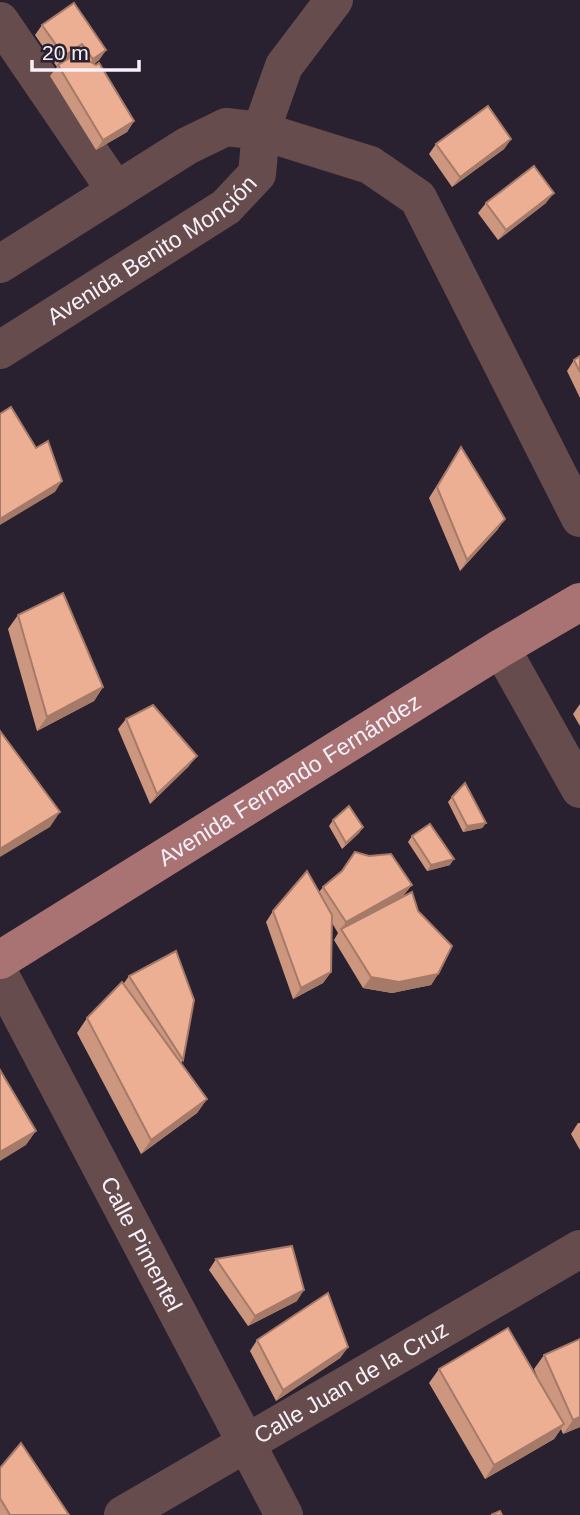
<svg xmlns="http://www.w3.org/2000/svg" width="580" height="1515" viewBox="0 0 580 1515" font-family="Arial,sans-serif">
	<style>
		.lines { fill: none; stroke-linecap: round; stroke-linejoin: round }
		.minor { stroke: #674c4d; stroke-width: 38 }
		.major { stroke: #a97374; stroke-width: 38 }
		.wall { fill: #cc967f }
		.shaded-wall { fill: #a67a68 }
		.building { fill: #edaf94; stroke: #a67a68; stroke-width: 2 }
		.labels { text-anchor: middle; stroke-width: 7; stroke-linejoin: round; paint-order: stroke }
		.street-label { font-size: 23px; fill: #f6f1fa; stroke: #29212f }
	</style>
	<rect width="100%" height="100%" fill="#29212f"/>
	<g class="lines">
		<g class="minor">
			<path d="M0,21l116,170"/>
			<path d="M0,264l187,-118 39,-19 35,4 109,34 48,33 162,320"/>
			<path id="s1" d="M0,350l226,-143 31,-33 4,-43 23,-65 50,-66"/>
			<path d="M501,648l79,141"/>
			<path id="s2" d="M0,975l284,540"/>
			<path id="s3" d="M123,1515l457,-266"/>
		</g>
		<path class="major" id="s4" d="M0,960l501,-312 79,-46"/>
	</g>
	<g class="wall">
		<path d="M42,25l64,25 -7,10 -5,4 40,57 -7,11 -31,18 -46,-74 7,-9 -22,-32z"/>
		<path d="M511,139l-7,10 -52,38 -23,-33 7,-10z"/>
		<path d="M486,203h60l-48,37 -20,-27z"/>
		<path d="M580,356v42l-13,-27 7,-11z"/>
		<path d="M461,447l37,82 -38,42 -31,-73z"/>
		<path d="M18,615l85,72 -9,14 -57,30 -29,-102z"/>
		<path d="M580,704v22l-7,-12z"/>
		<path d="M126,719l63,47 -39,38 -32,-75z"/>
		<path d="M452,797l34,26 -4,5 -19,4 -15,-30z"/>
		<path d="M333,820l30,7 -4,6 -17,16 -13,-23z"/>
		<path d="M412,836l38,29 -23,6 -19,-29z"/>
		<path d="M323,887l81,8 -20,12 54,67 -7,11 -39,8 -29,-5 -29,-48 4,-7 -6,-10 -1,49 -8,11 -30,16 -27,-77 7,-11 46,-19z"/>
		<path d="M129,976l54,84 -2,3 26,36 -10,14 -56,41 -64,-121 10,-15 37,-35z"/>
		<path d="M578,1123h2v27l-9,-16z"/>
		<path d="M216,1259l81,42 -49,25 -39,-56z"/>
		<path d="M580,1339v88l-17,7 -2,-5 -7,10 -69,40 -56,-96 10,-14 102,17 -7,-17 10,-14z"/>
		<path d="M257,1340l91,7 -8,11 -64,43 -26,-50z"/>
		<path d="M0,1468l69,47h-69z"/>
	</g>
	<g class="shaded-wall">
		<path d="M82,44l-7,10 -18,13 7,-11z"/>
		<path d="M106,50l-7,10 -13,10 7,-11z"/>
		<path d="M134,121l-7,11 -31,18 7,-10z"/>
		<path d="M511,139l-7,10 -52,38 8,-10z"/>
		<path d="M554,193l-8,10 -48,37 8,-10z"/>
		<path d="M62,481l-7,11 -55,33v-6z"/>
		<path d="M505,519l-7,10 -38,42 7,-11z"/>
		<path d="M103,687l-9,14 -57,30 10,-14z"/>
		<path d="M197,756l-8,10 -39,38 7,-10z"/>
		<path d="M60,812l-10,15 -50,30v-8z"/>
		<path d="M486,823l-4,5 -19,4 4,-6z"/>
		<path d="M363,827l-4,6 -17,16 4,-6z"/>
		<path d="M454,859l-4,6 -23,6 4,-6z"/>
		<path d="M412,885l-8,10 -62,36 -1,-2 -3,4 8,-11z"/>
		<path d="M331,972l-8,11 -30,16 8,-11z"/>
		<path d="M438,974l-7,11 -39,8 -29,-5 8,-11z"/>
		<path d="M207,1099l-10,14 -56,41 10,-14z"/>
		<path d="M36,1131l-10,14 -26,16v-9z"/>
		<path d="M304,1290l-7,11 -49,25 7,-10z"/>
		<path d="M348,1347l-8,11 -64,43 7,-11z"/>
		<path d="M580,1417v10l-17,7 10,-14z"/>
		<path d="M564,1424l-10,15 -69,40 9,-14z"/>
	</g>
	<g class="building">
		<path d="M74,3l32,47 -13,9 -11,-15 -18,12 -22,-31z"/>
		<path d="M77,54l19,11 3,-2 35,58 -31,19 -45,-75z"/>
		<path d="M488,106l23,33 -51,38 -24,-33z"/>
		<path d="M534,166l20,27 -48,37 -20,-27z"/>
		<path d="M580,356v16l-6,-12z"/>
		<path d="M11,407l25,41 12,-7 14,40 -62,38v-105z"/>
		<path d="M461,447l44,72 -38,41 -30,-73z"/>
		<path d="M63,593l40,94 -56,30 -29,-102z"/>
		<path d="M153,705l44,51 -40,38 -31,-75z"/>
		<path d="M0,731l60,81 -60,37z"/>
		<path d="M465,783l21,40 -19,3 -15,-29z"/>
		<path d="M349,806l14,21 -17,16 -13,-23z"/>
		<path d="M430,824l24,35 -23,6 -19,-29z"/>
		<path d="M355,852l14,4 22,-2 21,31 -66,37 -23,-35 19,-16z"/>
		<path d="M307,871l25,44 -1,57 -30,16 -28,-77z"/>
		<path d="M412,892l6,19 34,35 -14,28 -39,8 -28,-5 -30,-48z"/>
		<path d="M176,951l18,49 -11,60 -54,-84z"/>
		<path d="M122,982l85,117 -56,41 -64,-122z"/>
		<path d="M0,1070l36,61 -36,21z"/>
		<path d="M292,1246l12,44 -49,26 -39,-57z"/>
		<path d="M328,1293l20,54 -65,43 -26,-50z"/>
		<path d="M508,1328l56,96 -70,41 -55,-96z"/>
		<path d="M580,1339v78l-7,3 -29,-65z"/>
		<path d="M21,1443l48,72h-59l-10,-17v-30z"/>
		<path d="M500,1511l2,4h-11z"/>
	</g>
	<g class="labels">
		<g class="street-label">
			<text dy="8" stroke="none"><textPath href="#s1" startOffset="182">Avenida Benito Monción</textPath></text>
			<text dy="8" stroke="none"><textPath href="#s4" startOffset="341">Avenida Fernando Fernández</textPath></text>
			<text dy="8" stroke="none"><textPath href="#s2" startOffset="304">Calle Pimentel</textPath></text>
			<text dy="8" stroke="none"><textPath href="#s3" startOffset="264">Calle Juan de la Cruz</textPath></text>
		</g>
	</g>
	<path d="M32 60v10h107v-10" fill="none" stroke="#f6f1fa" stroke-width="3.5"/>
	<text x="42" y="60" font-size="21" fill="#f6f1fa" stroke="#29212f" stroke-width="5" paint-order="stroke">20 m</text>
</svg>
